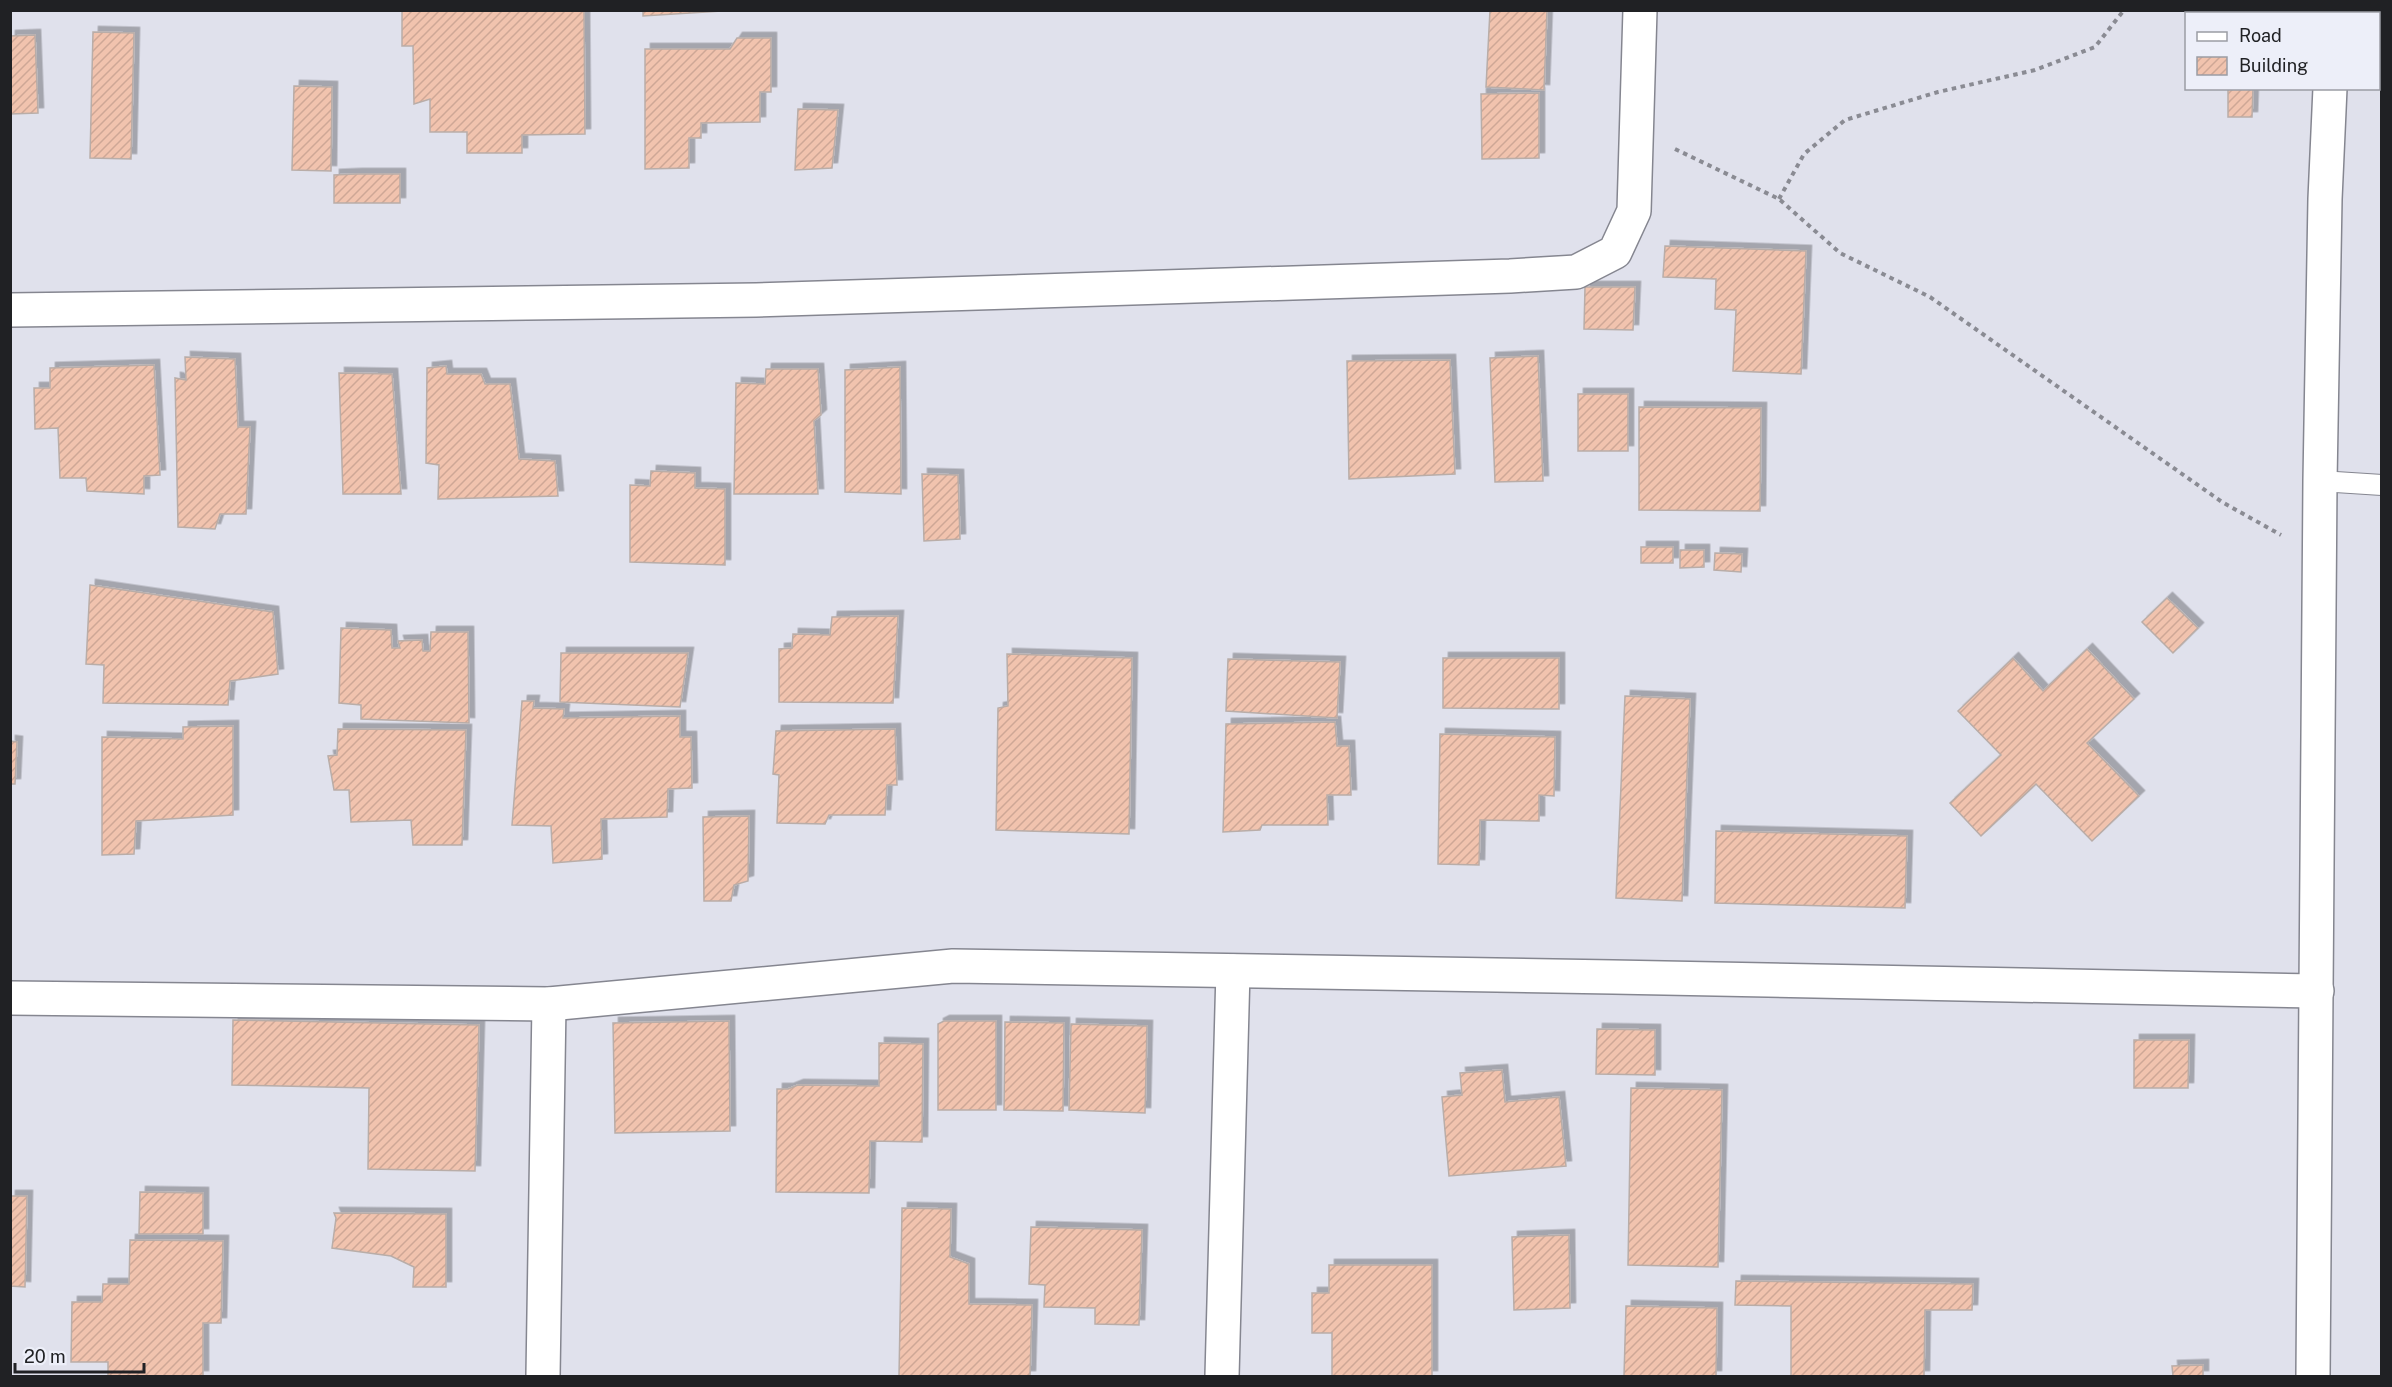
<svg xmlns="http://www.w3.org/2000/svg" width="2392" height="1387" viewBox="0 0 2392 1387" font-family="'Public Sans',sans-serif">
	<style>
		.building { fill: url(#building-hatch); stroke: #b9ada8; stroke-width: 1.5; filter: url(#shadow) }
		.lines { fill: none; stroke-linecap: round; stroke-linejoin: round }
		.lane-casing { stroke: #858690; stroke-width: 22 }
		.street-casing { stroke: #858690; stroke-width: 36 }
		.path { stroke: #8a8b93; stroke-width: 4; stroke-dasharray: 4.5 4.5; stroke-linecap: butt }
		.lane { stroke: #fff; stroke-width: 20 }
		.street { stroke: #fff; stroke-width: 33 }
	</style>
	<defs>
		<pattern id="building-hatch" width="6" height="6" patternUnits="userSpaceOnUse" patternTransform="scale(1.5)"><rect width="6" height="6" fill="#f1c3ae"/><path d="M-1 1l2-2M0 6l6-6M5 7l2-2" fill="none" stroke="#cea796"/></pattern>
		<filter id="shadow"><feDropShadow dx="5.5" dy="-5.5" stdDeviation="0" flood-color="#0004"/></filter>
	</defs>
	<rect width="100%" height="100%" fill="#e0e1ec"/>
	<g class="building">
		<path d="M402,10h182l1,124 -63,1v18h-55v-21h-37v-33l-16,5 -1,-58h-11z"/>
		<path d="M643,10h95l-95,6z"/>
		<path d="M1490,10h57l-3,80 -58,-3z"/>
		<path d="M93,32l41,1 -3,126 -41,-1z"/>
		<path d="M35,35l3,78 -28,1v-78z"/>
		<path d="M737,38h34v54h-11v30l-59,1v15h-12v30l-44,1v-120h85z"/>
		<path d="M294,86l38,1 -1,84 -39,-1z"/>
		<path d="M2228,88h25l-1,29h-24z"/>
		<path d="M1539,93v65l-57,1 -1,-65z"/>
		<path d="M798,109l40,1 -6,58 -37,2z"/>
		<path d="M356,174h44v29h-66v-28z"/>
		<path d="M1665,246l141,5 -5,123 -68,-3 3,-61 -21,-1 1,-30 -53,-2z"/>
		<path d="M1585,287h50l-2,43 -49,-1z"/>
		<path d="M1538,356l5,125 -48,1 -5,-124z"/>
		<path d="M185,357l50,2 3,68h12l-4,87h-26l-5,15 -37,-2 -3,-149 11,2z"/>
		<path d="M1450,360l5,114 -106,5 -2,-118z"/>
		<path d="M154,365l6,110 -16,1v18l-57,-3 -1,-13h-26l-2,-50 -23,1 -1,-41h16v-20z"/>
		<path d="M446,366l1,8h34l4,10h25l9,75 36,2 3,35 -120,3 1,-34 -13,-2 1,-95z"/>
		<path d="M900,367l1,127 -56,-2v-122z"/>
		<path d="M766,369h52l3,46 -7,6 4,73h-84l2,-111 29,1z"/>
		<path d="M339,373l53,1 9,120h-58z"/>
		<rect x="1578" y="394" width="50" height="57"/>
		<path d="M1639,407l122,1 -1,103 -121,-1z"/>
		<path d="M651,471l44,2v15l30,1v76l-95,-3v-77l20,1z"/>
		<path d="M922,474l36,1 2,64 -36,2z"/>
		<rect x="1641" y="547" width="32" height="16"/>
		<path d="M1680,550h24v17l-24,1z"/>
		<path d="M1715,553l27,1 -1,18 -27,-2z"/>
		<path d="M90,585l183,27 5,62 -48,7 -2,24 -125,-2 1,-38 -18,-1z"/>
		<path d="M2167,598l31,30 -25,25 -31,-31z"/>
		<path d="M898,616l-5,87 -114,-1v-53l13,-1 1,-14 37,1 2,-18z"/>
		<path d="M341,628l50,2 1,18h8l-2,-7 24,-1 1,11h7l1,-19h37l1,91 -108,-4v-14l-22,-2z"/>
		<path d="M2087,649l47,50 -47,44 52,53 -47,45 -56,-57 -55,52 -31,-33 51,-48 -43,-44 55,-53 30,33z"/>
		<path d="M561,653h127l-8,54 -120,-5z"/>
		<path d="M1007,654l125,4 -3,176 -133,-4 2,-122 10,-2z"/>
		<path d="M1443,658h116v51l-116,-1z"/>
		<path d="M1228,659l112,3 -3,56 -111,-7z"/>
		<path d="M1625,696l65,3 -8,202 -66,-3z"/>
		<path d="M522,701h12l-1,7 31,1 -1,9 117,-2v21h11l1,51 -24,1 -1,28 -66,2 1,40 -49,4 -2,-37 -39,-1z"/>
		<path d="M1335,722l2,24h12l2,49h-24l1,30h-66l-2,5 -37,2 3,-108z"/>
		<path d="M233,726v89l-97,6 -2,33 -32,1v-118l81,2v-12z"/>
		<path d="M338,729l128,1 -4,115h-49l-2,-25 -60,2 -2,-32h-15l-6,-34 9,-1z"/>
		<path d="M895,729l2,56h-10l-2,30h-56l-4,9 -48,-1 2,-48 -6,-1 3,-43z"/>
		<path d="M1440,734l115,3 -1,59 -15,-1v26l-59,-1 -1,45 -41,-1z"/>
		<path d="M10,741l7,1 -2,42h-5z"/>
		<path d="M749,816l-1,65 -14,4 -3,16h-27l-1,-84z"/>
		<path d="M1716,831l191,5 -2,72 -190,-5z"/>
		<path d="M233,1020l246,5 -4,146 -107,-2 1,-81 -137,-3z"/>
		<path d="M729,1021l1,110 -115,2 -2,-110z"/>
		<path d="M944,1021h52v89h-58v-86z"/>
		<path d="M1005,1022l59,1 -1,88 -59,-1z"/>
		<path d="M1071,1024l76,2 -2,87 -76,-3z"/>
		<path d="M1597,1029l58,1v45l-59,-1z"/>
		<path d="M2134,1040h55l-1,48h-54z"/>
		<path d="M879,1043l44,1 -1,98 -52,-1 -1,52 -93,-1 1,-103h11l10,-4 81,1z"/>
		<path d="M1502,1070l3,32 54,-5 7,69 -117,10 -7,-79 20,-2 -2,-22z"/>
		<path d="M1631,1088l91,2 -4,177 -90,-2z"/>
		<path d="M140,1192l63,1v41h-64z"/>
		<path d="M10,1196h17l-2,91 -15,-1z"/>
		<path d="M902,1208l49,1 -1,48 19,7v40l63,1 -2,71h-131z"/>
		<path d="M334,1213l112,1v73h-33l1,-20 -23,-11 -59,-8 4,-30z"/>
		<path d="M1031,1227l111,3 -3,95 -44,-1v-16l-51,-1 1,-22 -16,-1z"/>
		<path d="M1569,1235l1,73 -56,2 -2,-73z"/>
		<path d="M130,1240l93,1 -2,82h-18v53h-95v-14h-37l1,-60h30l1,-18h26z"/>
		<path d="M1329,1265h103v111h-100v-43h-20v-40h17z"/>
		<path d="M1736,1281l237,3 -1,26h-47l-1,66h-133v-70l-56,-1z"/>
		<path d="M1626,1306l91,2 -1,68h-92z"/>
		<path d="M2203,1365v11h-30l-1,-10z"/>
	</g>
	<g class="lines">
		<g class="lane-casing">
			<path id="lane" d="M2320,481l62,4"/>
		</g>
		<g class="street-casing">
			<g id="street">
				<path d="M2334,14v-4"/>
				<path d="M10,310l746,-10 754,-24 66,-4 39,-20 19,-41 6,-201"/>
				<path d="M10,998l539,6 404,-38 660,11 704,14"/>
				<path d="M543,1376l6,-372"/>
				<path d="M1222,1376l11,-405"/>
				<path d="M2313,1376l7,-895 5,-282 5,-111"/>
			</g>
		</g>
		<g class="path">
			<path d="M1675,149l104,50 61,54 90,44 292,205 59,33"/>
			<path d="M1779,199l25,-45 41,-34 93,-28 97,-22 60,-23 29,-37"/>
		</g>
		<use href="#lane" class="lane"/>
		<use href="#street" class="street"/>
	</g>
	<rect width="2392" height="1387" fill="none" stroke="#202124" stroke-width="24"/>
	<rect x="2185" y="12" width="195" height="78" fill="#edeff9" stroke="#9b9da4" stroke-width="1.5"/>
	<rect x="2197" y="32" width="30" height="9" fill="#ffffff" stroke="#9b9da4" stroke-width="1.5"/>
	<text x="2239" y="42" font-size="18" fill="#202124">Road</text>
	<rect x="2197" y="57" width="30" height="18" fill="url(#building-hatch)" stroke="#9b9da4" stroke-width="1.5"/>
	<text x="2239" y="72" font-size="18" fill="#202124">Building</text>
	<path d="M15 1363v9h129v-9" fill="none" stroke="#202124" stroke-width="3"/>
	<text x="24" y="1363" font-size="18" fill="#202124" stroke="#edeff9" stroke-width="4.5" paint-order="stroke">20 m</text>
</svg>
